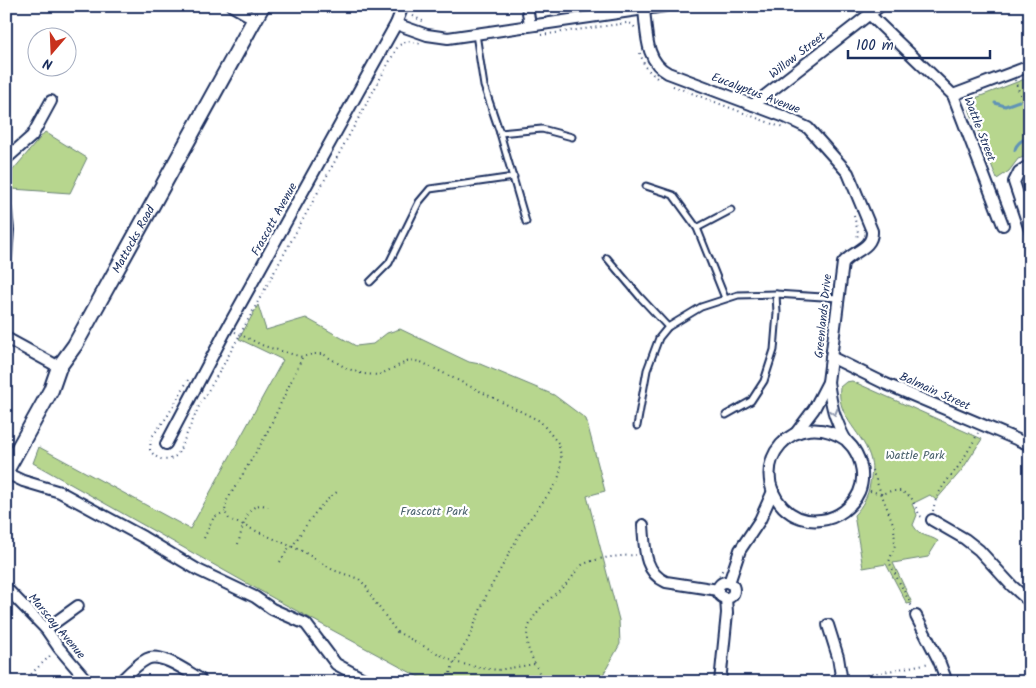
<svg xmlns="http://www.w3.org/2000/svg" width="1036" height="688" viewBox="0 0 1036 688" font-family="Kalam,sans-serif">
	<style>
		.green { fill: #b7d68e; stroke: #698276 }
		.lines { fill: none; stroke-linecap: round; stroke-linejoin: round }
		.stream { stroke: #6193b6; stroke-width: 3 }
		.service-casing { stroke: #1b2f5e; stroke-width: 9 }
		.minor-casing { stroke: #1b2f5e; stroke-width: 14 }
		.tertiary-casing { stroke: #1b2f5e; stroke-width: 18 }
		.path { stroke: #1b2f5e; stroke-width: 2; stroke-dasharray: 1 4; stroke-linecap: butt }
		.service { stroke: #fff; stroke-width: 5 }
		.minor { stroke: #fff; stroke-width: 10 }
		.tertiary { stroke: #fff; stroke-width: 14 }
		.oneway { stroke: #8d97ae }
		.labels { text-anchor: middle; stroke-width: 4.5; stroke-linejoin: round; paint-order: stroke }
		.street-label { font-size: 12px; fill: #1b2f5e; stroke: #fff }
		.park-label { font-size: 12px; fill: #4a616c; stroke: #fff }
	</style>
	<rect width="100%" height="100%" fill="#fff"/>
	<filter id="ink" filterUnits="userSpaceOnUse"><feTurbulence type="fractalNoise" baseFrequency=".02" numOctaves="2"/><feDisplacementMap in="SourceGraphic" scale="10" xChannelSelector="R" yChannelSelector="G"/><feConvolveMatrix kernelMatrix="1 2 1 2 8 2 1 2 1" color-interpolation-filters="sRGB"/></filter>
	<g filter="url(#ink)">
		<g class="green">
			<path d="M1030,77v78l-12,4 -9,12 -12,8 -27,-68v-9l3,-3z"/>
			<path d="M45,132l42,26 -17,35 -58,-4 -4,-13z"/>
			<path d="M258,305l8,25 40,-12 50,28 17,-2 14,-11 13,-4 69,33 11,2 74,31 32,24 19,72 -18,5 32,124 1,24 -21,38h-9l-1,-6 -18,-1 -33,7h-110l-155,-84 -240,-135 6,-16 151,82 93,-169 -44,-21z"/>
			<path d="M852,381l130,58 -20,31 -26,30 -6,-5 -18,9 5,11 -4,10c8,13 14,9 25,16l-10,16 -35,6 19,40 -5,1 -21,-40 -23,4 -9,-53c8,-8 14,-19 16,-31 1,-7 3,-16 1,-23 -6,-28 -35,-42 -31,-74l6,-5z"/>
		</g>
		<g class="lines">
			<g class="stream">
				<path d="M1026,98l4,-2"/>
				<path d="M995,103l10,3 14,-5"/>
				<path d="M1015,150c1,-7 9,-11 15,-14"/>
			</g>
			<g class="service-casing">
				<g id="service">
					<path d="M476,34l8,52 16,47 26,89"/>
					<path d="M500,133l42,-4 30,8"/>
					<path d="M646,186l27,9 24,33 28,70"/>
					<path d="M697,228l34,-18"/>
					<path d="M607,258l33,39 28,30"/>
					<path d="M370,282l19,-19 30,-61 11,-13 84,-12"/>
					<path d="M726,415l25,-14 13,-20 10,-31 3,-37 -1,-19"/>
					<path d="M637,426l10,-56 12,-32 9,-11 33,-20 37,-12 38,-1 62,4"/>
				</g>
			</g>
			<g class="minor-casing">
				<g id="minor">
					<path d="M232,6l23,13"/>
					<path d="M527,6l3,19"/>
					<path d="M644,10c3,23 1,51 24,63l117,44 23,11 40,45 24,58c1,18 -20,20 -29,32l-15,119 -14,27 -18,24"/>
					<path d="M869,14l84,81 50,130"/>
					<path d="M396,24l31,11 21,3 217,-32"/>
					<path d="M953,95l77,-29"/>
					<path d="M753,105l127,-99"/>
					<path d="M6,159l26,-23 19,-35"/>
					<path d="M1030,165l-11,7 -5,10 16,48"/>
					<path d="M6,210l2,20 -2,28"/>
					<path d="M6,338l53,29"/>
					<path d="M831,357l55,27 144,61"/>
					<path d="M828,382c2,11 3,23 7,34 3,7 6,17 11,24 2,3 5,5 7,8 9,13 12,30 6,44 -7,15 -21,26 -38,28 -14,2 -28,-3 -38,-13 -38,-42 11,-102 63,-67"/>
					<path d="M166,444l59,-112 157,-283 14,-25 7,-18"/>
					<path d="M6,473l17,8 37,11 83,45 55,33 57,27 17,12 34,15 30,40 33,18"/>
					<path d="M932,520l33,19 14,11 33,36 18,16"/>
					<path d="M643,525c2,21 0,47 23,57l52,8"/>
					<circle cx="726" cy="590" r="8"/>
					<path d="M729,583l11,-33 20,-30 13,-29"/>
					<path d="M6,588l40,41 13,19 29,34"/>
					<path d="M916,616l23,45 8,21"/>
					<path d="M828,625l10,32 4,25"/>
					<path d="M46,629l32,-23"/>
					<path d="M120,682c8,-8 17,-18 27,-23 14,-7 41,13 53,20l1,3"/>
					<path d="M720,682l7,-69 -1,-15"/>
				</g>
			</g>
			<g class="tertiary-casing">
				<g id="tertiary">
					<path id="s1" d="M6,471l45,-81 8,-23 16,-22 187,-339"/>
				</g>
			</g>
			<g class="path">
				<path d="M413,16l13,7"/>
				<path d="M541,35l86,-12 5,1 3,4"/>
				<path d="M640,53l5,14 14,13"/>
				<path d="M1015,80l7,20 8,9"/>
				<path d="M673,86l110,42"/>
				<path d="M1025,117l5,-6"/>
				<path d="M854,216l4,16 -1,8"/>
				<path d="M235,332l29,14 38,11 11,-3h10l23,14 17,6 16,1 31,-15 11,2 119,59 18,22 3,12v14l-4,14 -34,45 -36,66 -19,46 -14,22 -7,20"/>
				<path d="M302,358l-37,79 -39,65 -1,10 4,7 75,33 29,18 26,9 7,7 6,12 25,34 57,30 27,6 17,2 37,-6"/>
				<path d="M188,380l-21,37 -16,21 -1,12c7,11 19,13 28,4l22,-50 20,-33 178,-325 9,-5 15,3"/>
				<path d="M872,470l22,56 1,19 -6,17 23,45"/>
				<path d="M870,491l11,3 10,-3h10l10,6 9,19 2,1"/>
				<path d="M933,511c3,-19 14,-30 25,-44 7,-11 14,-22 20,-34"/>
				<path d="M204,538l10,-21 11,-5"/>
				<path d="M238,544c4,-13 9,-47 30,-37"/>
				<path d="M292,547c12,-19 26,-42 45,-55"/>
				<path d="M280,562l10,-16"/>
				<path d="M717,580l6,-11"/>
				<path d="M852,678l78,-15"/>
				<path d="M25,682l8,-10 18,-17"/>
				<path d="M542,682c-3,-15 -15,-28 -15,-43 -1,-25 27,-42 42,-58 5,-5 8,-14 15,-17 16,-7 34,-8 52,-9"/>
				<path d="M547,682l22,-4 19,1v3"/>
			</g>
			<use href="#service" class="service"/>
			<use href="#minor" class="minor"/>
			<use href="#tertiary" class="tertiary"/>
		</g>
		<defs><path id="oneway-chevron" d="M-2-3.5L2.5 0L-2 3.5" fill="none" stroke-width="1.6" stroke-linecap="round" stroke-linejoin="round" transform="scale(1.25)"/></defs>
		<use class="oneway" href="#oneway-chevron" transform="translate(834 412) rotate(74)"/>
	</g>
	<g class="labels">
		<g class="street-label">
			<text transform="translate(797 55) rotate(-38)" y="4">Willow Street</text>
			<text transform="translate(756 93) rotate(21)" y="4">Eucalyptus Avenue</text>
			<text transform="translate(980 129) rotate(69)" y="4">Wattle Street</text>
			<text transform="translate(274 219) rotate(-61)" y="4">Frascott Avenue</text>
			<text dy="4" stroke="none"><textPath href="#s1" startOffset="265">Mattocks Road</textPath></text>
			<text transform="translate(823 316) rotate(-84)" y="4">Greenlands Drive</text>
			<text transform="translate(935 391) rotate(24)" y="4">Balmain Street</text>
			<text transform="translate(57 626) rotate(50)" y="4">Marscay Avenue</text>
		</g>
		<g class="park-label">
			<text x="915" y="459">Wattle Park</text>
			<text x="434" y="515">Frascott Park</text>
		</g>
	</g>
	<rect width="1036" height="688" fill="none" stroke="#fff" stroke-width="25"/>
	<rect x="12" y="12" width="1011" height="663" fill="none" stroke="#1b2f5e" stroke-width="2" filter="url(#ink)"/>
	<g transform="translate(52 52) rotate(199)"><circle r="24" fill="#ffffff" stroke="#a4acbf"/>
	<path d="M0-4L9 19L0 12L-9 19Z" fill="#c8321e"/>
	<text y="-8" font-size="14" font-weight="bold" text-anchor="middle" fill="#1b2f5e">N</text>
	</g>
	<path d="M848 50v8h142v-8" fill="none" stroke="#1b2f5e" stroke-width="2.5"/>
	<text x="856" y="50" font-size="15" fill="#1b2f5e" stroke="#ffffff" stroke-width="4" paint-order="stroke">100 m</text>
</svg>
